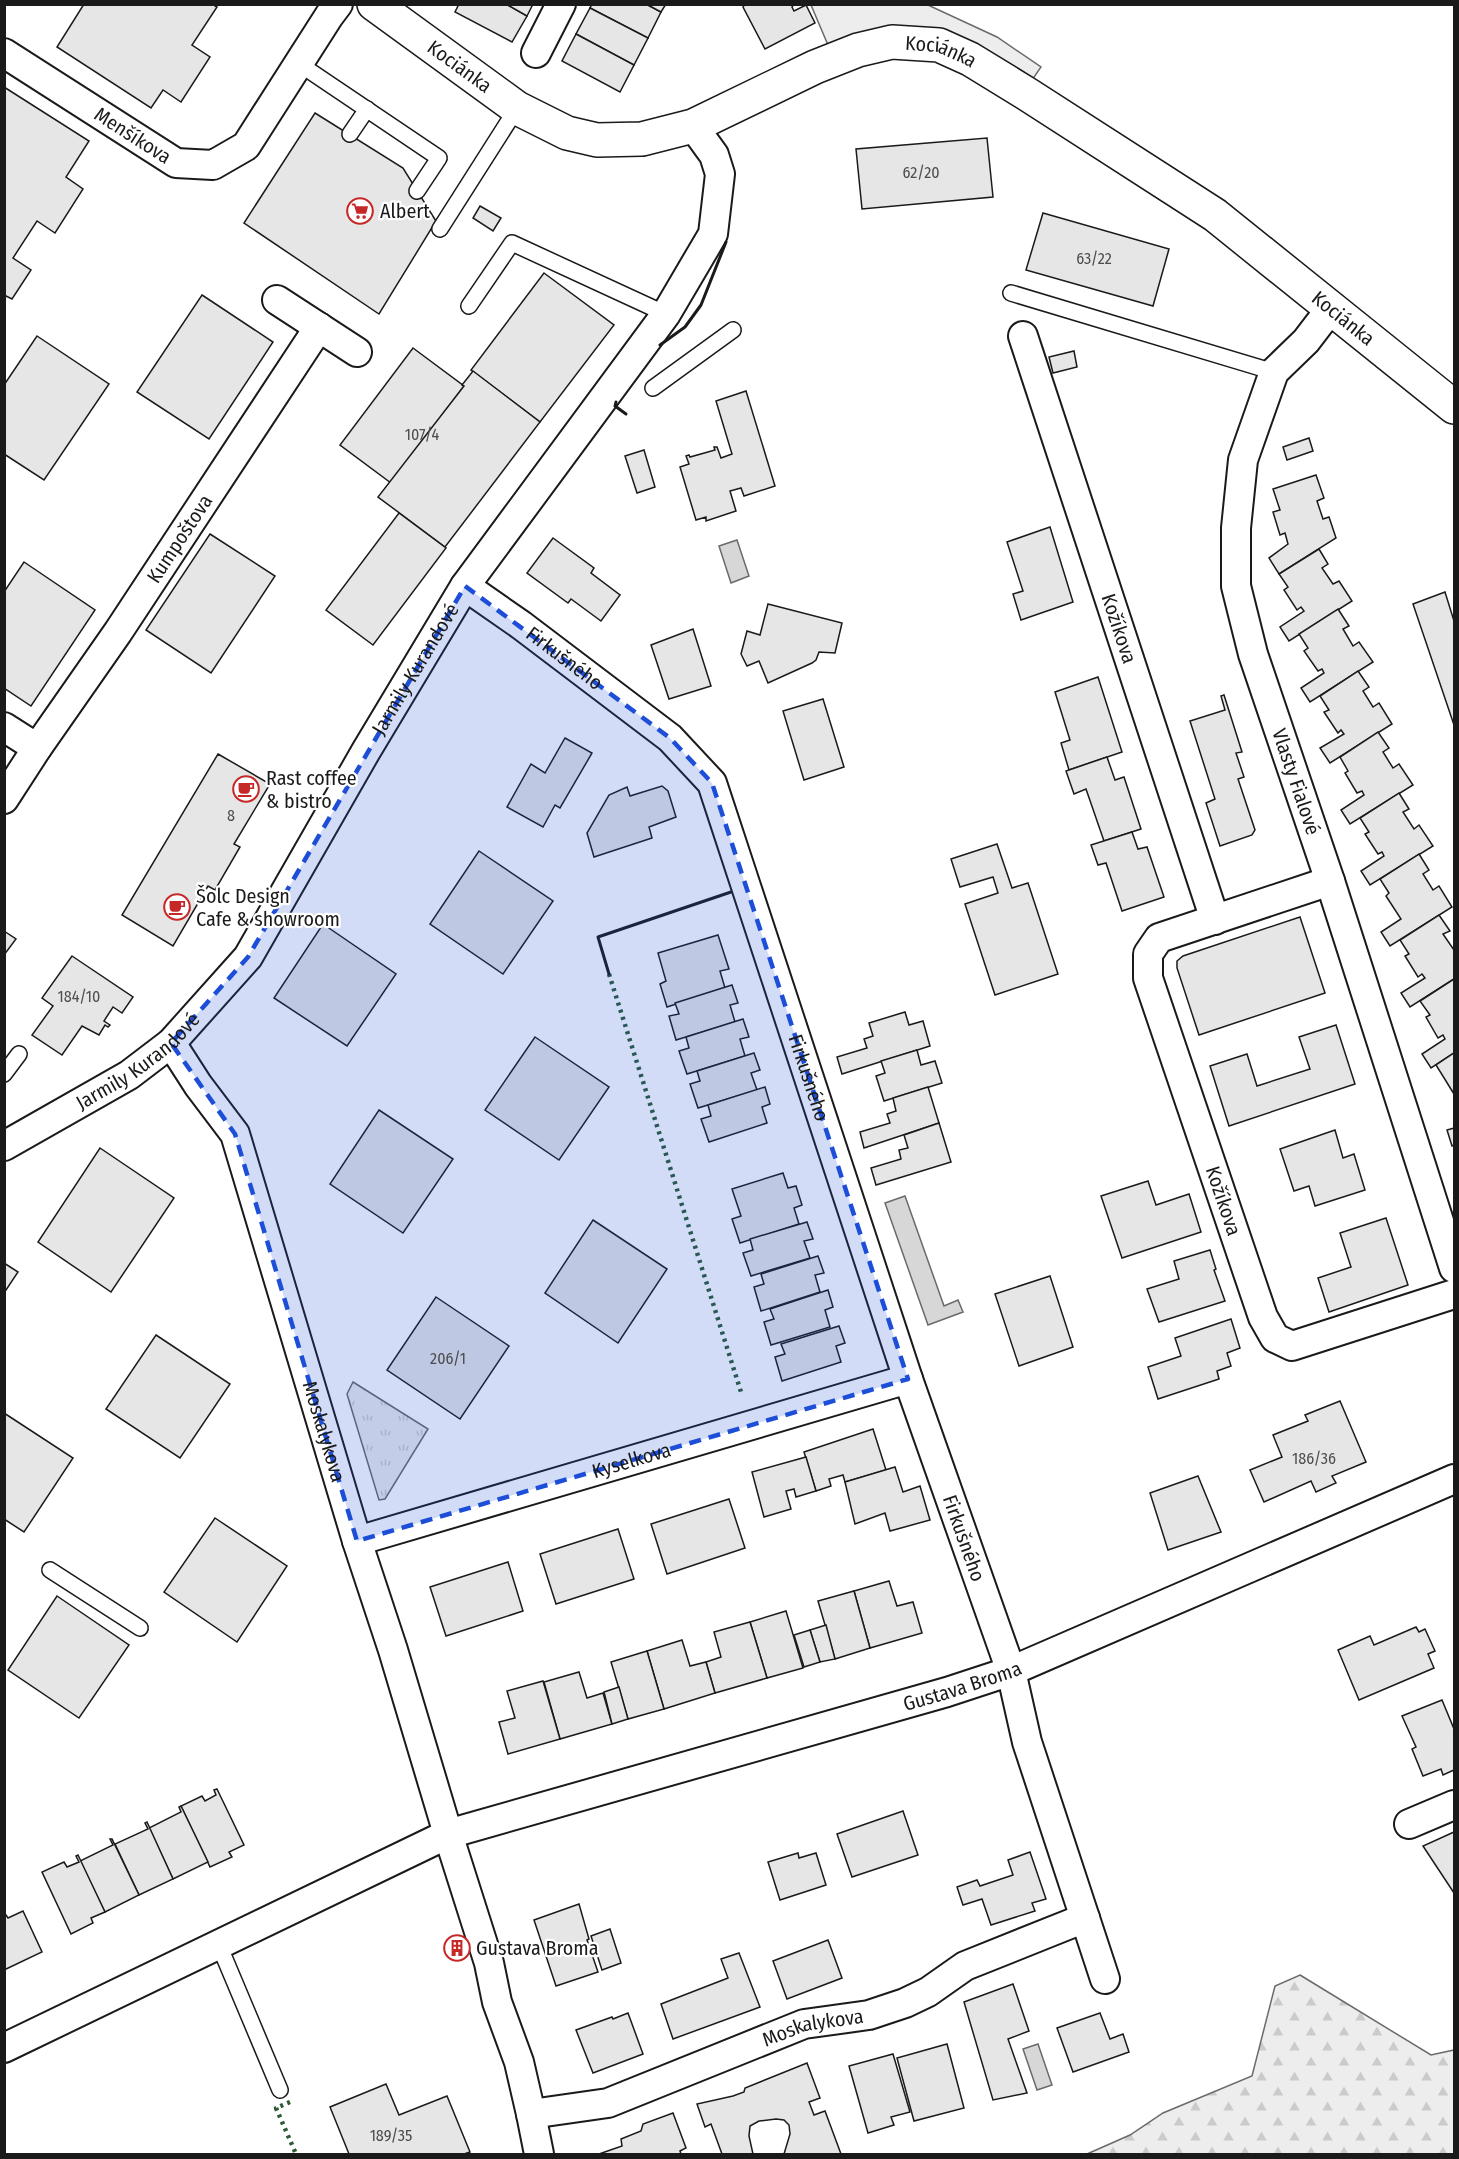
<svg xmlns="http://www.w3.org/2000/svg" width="1459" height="2159" viewBox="0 0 1459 2159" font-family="'Fira Sans Condensed',sans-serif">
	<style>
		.grass { fill: #ededed; stroke: #6a6a6a; stroke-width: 1.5 }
		.forest { fill: url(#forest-firs); stroke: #6a6a6a; stroke-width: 1.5 }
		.park { fill: url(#park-tufts); stroke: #6a6a6a; stroke-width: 1.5 }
		.water { fill: #d7d7d7; stroke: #6a6a6a; stroke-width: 1.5 }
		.building { fill: #e6e6e6; stroke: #1a1a1a; stroke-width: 1.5 }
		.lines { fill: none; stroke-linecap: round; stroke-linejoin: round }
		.lane-casing { stroke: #1a1a1a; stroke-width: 18 }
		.street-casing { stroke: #1a1a1a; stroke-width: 32 }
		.secondary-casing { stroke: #1a1a1a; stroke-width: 36 }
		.lane { stroke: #fff; stroke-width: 15 }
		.street { stroke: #fff; stroke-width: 28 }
		.secondary { stroke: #fff; stroke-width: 33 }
		.hedge { stroke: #2b5a34; stroke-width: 4.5; stroke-dasharray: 3 4.5; stroke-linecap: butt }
		.wall { stroke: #1a1a1a; stroke-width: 3 }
		.marked { fill: #1d4ed8; fill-opacity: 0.2; stroke: #1d4ed8; stroke-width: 4.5; stroke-dasharray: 12 8; stroke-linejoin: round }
		.labels { text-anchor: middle; stroke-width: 4.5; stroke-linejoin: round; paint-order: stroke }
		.number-label { font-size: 16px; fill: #4d4d4d }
		.street-label { font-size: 20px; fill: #1a1a1a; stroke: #fff }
		.poi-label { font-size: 20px; fill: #1a1a1a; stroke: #fff; text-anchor: start }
	</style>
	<defs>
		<pattern id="forest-firs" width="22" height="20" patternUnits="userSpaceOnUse" patternTransform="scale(1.5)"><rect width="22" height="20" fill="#ededed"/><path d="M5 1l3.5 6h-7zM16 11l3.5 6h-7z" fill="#cbcbcb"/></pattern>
		<pattern id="park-tufts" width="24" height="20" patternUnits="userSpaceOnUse" patternTransform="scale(1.5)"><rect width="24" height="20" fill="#ededed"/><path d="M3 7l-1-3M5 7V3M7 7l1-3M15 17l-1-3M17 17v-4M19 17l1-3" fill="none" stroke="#cbcbcb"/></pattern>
	</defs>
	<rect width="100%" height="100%" fill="#fff"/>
	<path class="grass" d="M811,5h117l69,32 44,30 -11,16 -60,-37 -142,-1z"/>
	<path class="forest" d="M1300,1975l131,80 23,-5v104h-367l43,-19 33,-22 89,-37 23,-90z"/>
	<path class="park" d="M353,1382l75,47 -43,70 -6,1 -32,-106z"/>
	<g class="water">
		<path d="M737,540l12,36 -18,7 -12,-37z"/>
		<path d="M905,1196l39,110 14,-6 5,12 -35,13 -43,-122z"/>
		<path d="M1038,2044l14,41 -15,5 -14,-41z"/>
	</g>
	<g class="building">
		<path d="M84,4h128l5,3 -25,38 18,12 -29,45 -18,-12 -12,18 -94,-61z"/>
		<path d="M459,4h47l21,12 -15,26 -57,-30z"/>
		<path d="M506,4h27l-6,12z"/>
		<path d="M592,4h54l15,8 -13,26 -58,-30z"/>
		<path d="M646,4h20l-5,8z"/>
		<path d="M745,4h49l-2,3 2,4 12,-6 9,18 -50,26 -22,-42z"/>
		<path d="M590,8l58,30 -14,27 -58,-31z"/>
		<path d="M576,34l58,31 -14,27 -58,-31z"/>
		<path d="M4,87l85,54 -23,36 17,12 -28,44 -18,-12 -24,37 18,12 -19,29 -8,-4z"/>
		<path d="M315,113l88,55 33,53 -57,93 -135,-91z"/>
		<path d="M987,138l6,59 -131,12 -6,-60z"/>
		<path d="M480,206l21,12 -8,13 -20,-13z"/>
		<path d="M1043,213l126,36 -16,57 -127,-36z"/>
		<path d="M544,273l70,52 -74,97 -69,-52z"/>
		<path d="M202,295l71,47 -64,97 -72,-47z"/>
		<path d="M37,336l72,48 -65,96 -40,-26v-69z"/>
		<path d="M413,348l51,38 -73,97 -51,-38z"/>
		<path d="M1074,351l3,16 -24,6 -4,-16z"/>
		<path d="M473,371l67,51 -95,125 -67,-50 86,-111 -2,-1z"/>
		<path d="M746,391l29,95 -31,10 -3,-8 -11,3 6,20 -30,10v-4l-10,3 -16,-53 9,-3 -3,-8 3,-1 1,2 25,-7 -1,-3h3l4,11 11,-4 -16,-53z"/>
		<path d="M1309,438l4,13 -26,9 -4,-13z"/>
		<path d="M644,450l11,37 -18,6 -12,-37z"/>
		<path d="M1316,475l8,23 -7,3 6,18 6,-2 7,21 -57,36 -10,-16 19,-14 -3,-11 -5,2 -7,-23 7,-2 -7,-21z"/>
		<path d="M399,513l47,35 -73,97 -47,-35z"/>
		<path d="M1050,527l23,75 -52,18 -8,-26 10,-3 -16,-49z"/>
		<path d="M210,534l65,42 -64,97 -65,-43z"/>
		<path d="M553,538l41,30 -3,5 29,22 -19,26 -30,-22 -3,4 -41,-30z"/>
		<path d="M1319,549l9,15 -6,4 11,16 6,-3 13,20 -63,40 -9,-14 24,-16 -3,-4 -4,3 -13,-20 4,-3 -9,-13z"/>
		<path d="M24,562l71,48 -64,96 -27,-18v-96z"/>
		<path d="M1445,592l9,29v104l-41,-121z"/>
		<path d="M768,604l74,19 -7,30 -16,-1 -3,8 -4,3 -44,20 -9,-22 -12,5 -6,-12 6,-23 13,4z"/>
		<path d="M1338,609l11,17 -6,3 10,17 6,-4 14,20 -63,40 -9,-14 23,-15 -2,-4 -4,2 -14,-20 4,-3 -9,-14z"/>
		<path d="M693,629l18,57 -42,13 -18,-54z"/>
		<path d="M1358,671l11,16 -6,4 10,16 6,-4 13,21 -62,39 -10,-15 24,-14 -3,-4 -3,3 -14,-21 5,-2 -9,-14z"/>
		<path d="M1098,677l24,75 -53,18 -8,-27 9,-3 -15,-48z"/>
		<path d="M1224,695l18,57 -6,1 8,24 -6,2 17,51 -3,5 -32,11 -14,-43 9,-4 -25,-78 35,-11 -4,-14z"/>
		<path d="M823,699l21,68 -40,13 -21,-69z"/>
		<path d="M1378,732l11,16 -6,4 10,16 6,-4 14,21 -63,39 -9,-14 23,-15 -2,-4 -5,2 -12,-20 3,-2 -8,-14z"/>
		<path d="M565,738l27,15 -32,55 -5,-3 -12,22 -36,-20 24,-43 14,9z"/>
		<path d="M218,754l52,30 -36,60 6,3 -25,43 -7,-4 -35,60 -51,-31z"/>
		<path d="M1107,757l8,23 9,-3 17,52 -37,12 -18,-52 -12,5 -8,-23z"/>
		<path d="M662,786l6,5 8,26 -27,10 3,11 -58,19 -7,-24 22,-38 18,-8 3,9z"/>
		<path d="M1399,793l10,16 -6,3 11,17 5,-4 14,21 -63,39 -9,-14 23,-15 -2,-4 -4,2 -13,-20 4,-2 -9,-14z"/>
		<path d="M1132,832l6,17 9,-2 17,50 -42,14 -16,-48 -8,2 -7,-20z"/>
		<path d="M997,844l15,44 16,-5 30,91 -63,21 -30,-91 33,-11 -5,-16 -33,10 -9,-28z"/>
		<path d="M479,851l74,50 -50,73 -73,-50z"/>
		<path d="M1419,854l10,16 -6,4 10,16 6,-4 13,21 -62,39 -9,-14 20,-13 -15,-23 3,-3 -9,-14z"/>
		<path d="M1439,915l11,16 -7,3 11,16v29l-44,28 -9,-14 24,-15 -3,-4 -4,3 -13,-21 4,-2 -9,-14z"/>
		<path d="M1300,917l25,76 -126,42 -22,-67v-7l6,-5z"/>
		<path d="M323,924l73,50 -49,72 -73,-48z"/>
		<path d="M4,931l12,8 -12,16z"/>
		<path d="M718,935l11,34 -9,2 5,17 -58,19 -7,-23 6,-3 -8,-28z"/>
		<path d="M72,956l61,41 -11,16 -9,-6 -9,14 6,4 -2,2 -3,-2 -6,10 -17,-9 -20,29 -30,-20 21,-29 -11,-8z"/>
		<path d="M1454,979v74l-23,15 -9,-14 23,-15 -2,-4 -5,3 -12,-21 4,-2 -10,-14z"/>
		<path d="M732,985l6,18 -8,2 5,17 -59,18 -7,-24 10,-2 -4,-11z"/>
		<path d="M905,1012l4,13 14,-4 7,25 -88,28 -5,-17 30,-9 -3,-9 9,-3 -4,-13z"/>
		<path d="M743,1019l6,18 -9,2 5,17 -58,18 -8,-23 10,-3 -3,-11z"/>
		<path d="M1336,1025l19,59 -126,42 -19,-60 37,-12 10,32 53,-17 -11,-32z"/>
		<path d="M535,1037l74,50 -50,73 -74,-50z"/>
		<path d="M917,1050l4,15 14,-4 7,22 -58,18 -8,-25 9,-3 -4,-12z"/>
		<path d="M754,1053l6,17 -9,3 6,17 -59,18 -8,-24 10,-3 -3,-10z"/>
		<path d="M1454,1053v41l-18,-29z"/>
		<path d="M765,1087l5,17 -8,3 5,16 -58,19 -8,-23 10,-3 -3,-11z"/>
		<path d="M928,1087l11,36 -75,25 -4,-16 30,-9 -3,-9 9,-3 -3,-13z"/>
		<path d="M379,1110l74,49 -50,74 -73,-49z"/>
		<path d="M939,1123l12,39 -75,23 -5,-17 30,-9 -2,-9 9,-2 -4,-13z"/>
		<path d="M1454,1128v17l-2,1 -5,-16z"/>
		<path d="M1335,1130l8,28 11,-4 11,36 -50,16 -6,-20 -15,5 -14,-42z"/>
		<path d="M100,1148l74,50 -63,94 -73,-50z"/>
		<path d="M783,1173l5,15 8,-2 6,19 -8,3 5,16 -59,19 -8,-24 9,-3 -9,-27z"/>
		<path d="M1148,1181l8,24 33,-11 12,38 -79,26 -21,-62z"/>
		<path d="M1386,1218l22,67 -79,27 -11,-34 33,-11 -11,-34z"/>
		<path d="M593,1220l74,49 -49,74 -73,-50z"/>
		<path d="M807,1222l6,17 -9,2 6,17 -59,18 -8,-23 10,-3 -3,-11z"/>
		<path d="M1210,1250l6,19 -2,1 11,31 -66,21 -12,-33 32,-10 -5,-18z"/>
		<path d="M818,1256l6,17 -9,2 5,17 -59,19 -7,-24 10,-3 -3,-10z"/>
		<path d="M4,1263l14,9 -14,21z"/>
		<path d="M1050,1276l23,71 -54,19 -24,-72z"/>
		<path d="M828,1290l5,17 -8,3 5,17 -59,18 -7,-23 10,-3 -4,-10z"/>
		<path d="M436,1297l73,49 -49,73 -73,-49z"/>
		<path d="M1231,1319l9,29 -13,5 4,13 -14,5 2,8 -61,20 -10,-32 33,-11 -6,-18z"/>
		<path d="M839,1326l6,17 -9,3 5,16 -59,19 -7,-24 10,-3 -4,-10z"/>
		<path d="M156,1335l74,49 -50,74 -74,-49z"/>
		<path d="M1340,1401l26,61 -34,14 4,7 -20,9 -5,-11 -47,21 -14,-32 32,-13 -9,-22 35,-14 -3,-6z"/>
		<path d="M4,1413l69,45 -49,74 -20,-13z"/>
		<path d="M873,1429l13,41 -41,12 -2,-7 -14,4 2,7 -15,5 -12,-39z"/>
		<path d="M806,1457l10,34 -20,6 -2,-8 -8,2 5,18 -27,8 -12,-45z"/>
		<path d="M895,1467l8,25 17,-6 10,34 -40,11 -5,-18 -30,11 -10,-42z"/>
		<path d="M1198,1476l23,56 -53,18 -18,-57z"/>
		<path d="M729,1499l16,49 -78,26 -16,-50z"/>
		<path d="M215,1518l72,48 -50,76 -73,-50z"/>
		<path d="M618,1529l16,50 -78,25 -16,-50z"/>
		<path d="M508,1562l15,49 -77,25 -16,-49z"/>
		<path d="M889,1581l8,25 16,-4 9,31 -52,15 -16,-57z"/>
		<path d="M854,1591l16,57 -35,11 -17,-58z"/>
		<path d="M57,1596l72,49 -50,73 -71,-48z"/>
		<path d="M786,1611l17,57 -36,10 -17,-56z"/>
		<path d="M750,1622l17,56 -52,15 -9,-31 15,-5 -7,-25z"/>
		<path d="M826,1625l9,34 -15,3 -10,-32z"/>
		<path d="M1416,1627l3,5 6,-3 10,22 -7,3 6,14 -75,32 -21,-50 32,-14 4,9z"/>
		<path d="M810,1630l10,32 -16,5 -10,-32z"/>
		<path d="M682,1640l8,26 16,-4 9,31 -51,16 -17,-58z"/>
		<path d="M647,1651l17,58 -36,10 -17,-57z"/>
		<path d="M579,1672l8,26 16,-5 9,31 -52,15 -16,-57z"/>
		<path d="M543,1681l17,58 -52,15 -9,-32 16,-4 -8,-27z"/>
		<path d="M619,1687l9,32 -16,5 -8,-32z"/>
		<path d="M1442,1700l12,29v41l-11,5 -2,-6 -18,7 -11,-27 4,-2 -14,-31z"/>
		<path d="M217,1789l27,56 -15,7 3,5 -22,10 -29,-61 21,-10 3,5 11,-6 -2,-5z"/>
		<path d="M181,1806l27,56 -35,17 -24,-51 32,-16 -2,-5z"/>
		<path d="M903,1811l15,44 -66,22 -15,-43z"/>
		<path d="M147,1822l26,57 -34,16 -24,-51 33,-15 -3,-6z"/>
		<path d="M1454,1832v61l-31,-47z"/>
		<path d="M110,1839h2l27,56 -34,17 -25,-51 33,-16z"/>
		<path d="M1030,1852l16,47 -14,4 3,8 -44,14 -9,-26 -19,6 -6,-18 20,-7 3,6 33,-11 -5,-15z"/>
		<path d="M798,1853l1,5 17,-5 10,32 -46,15 -12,-38z"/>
		<path d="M78,1855l27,57 -14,6 2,5 -22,11 -29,-62 22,-10 3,5 12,-5 -3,-6z"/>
		<path d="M579,1904l10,35 -2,1 11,32 -42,14 -22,-66z"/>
		<path d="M23,1911l19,41 -38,18v-58l4,6z"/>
		<path d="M610,1929l11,34 -19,7 -11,-34z"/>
		<path d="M460,1938l5,16 -11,4 -6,-16z"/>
		<path d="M828,1940l14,38 -55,21 -14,-38z"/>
		<path d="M739,1953l21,54 -87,32 -12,-35 67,-26 -7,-19z"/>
		<path d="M1013,1984l16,47 -21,8 19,54 -34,7 -29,-98z"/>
		<path d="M628,2013l15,41 -50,19 -17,-43 36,-13 1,2z"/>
		<path d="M1100,2013l10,26 13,-5 6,18 -56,20 -16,-44z"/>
		<path d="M947,2044l17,64 -50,13 -17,-63z"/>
		<path d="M893,2054l17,58 -19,5 3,8 -26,8 -19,-67z"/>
		<path d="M807,2063l13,35 -11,4 5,13 11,-4 16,43h-57l6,-20 -1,-9 -5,-5 -8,-1 -17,2 -9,5 -1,10 4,18h-31l-11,-30 -6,3 -8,-23 36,-8 11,-4 1,-4z"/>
		<path d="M386,2084l13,31 48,-19 23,56 -6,2h-115l-19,-47z"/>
		<path d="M673,2113l13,35 -6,3 1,3h-82l23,-8 -1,-7 20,-8 2,-7z"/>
	</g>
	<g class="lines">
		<g class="lane-casing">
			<g id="lane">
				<path d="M298,63l141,95 -22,33"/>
				<path d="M350,134l17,-25"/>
				<path d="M440,229l77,-121"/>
				<path d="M1011,293l263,79"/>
				<path d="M469,306l43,-63 154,71"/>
				<path d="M653,388l80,-58"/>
				<path d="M4,1074l15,-20"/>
				<path d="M50,1570l90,58"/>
				<path d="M219,1945l61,145"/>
			</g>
		</g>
		<g class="street-casing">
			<g id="street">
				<path id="s1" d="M4,53l172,110 37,2 33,-19 83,-130 9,-12"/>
				<path d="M536,53l25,-49"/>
				<path d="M277,300l80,52"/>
				<path id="s2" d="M1332,307l-26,34 -32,31 -31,88 -7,68v58l17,68 77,227 124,387"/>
				<path id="s3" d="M1023,336l192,584"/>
				<path id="s4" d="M465,586l56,39 149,113 42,45 196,596 103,292 16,71 78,237"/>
				<path d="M4,727l33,21"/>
				<path id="s5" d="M4,799l33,-51 81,-116 201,-305"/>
				<path id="s6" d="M1330,881l-171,57 -11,16v24l115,339 12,21 17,8 162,-52"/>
				<path id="s7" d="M171,1043l27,42 37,49 122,407 36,109 55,184 41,129 8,39 22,60 12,52 8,40"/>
				<path id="s8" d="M4,1146l125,-71 42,-32 77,-86 118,-206 99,-165 201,-272 47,-80 7,-60 -6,-19 -21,-29"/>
				<path id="s9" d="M357,1541l551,-162"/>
				<path d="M1409,1824l45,-19"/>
				<path id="s10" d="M4,2048l444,-214 499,-142 64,-21 443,-192"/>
				<path id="s11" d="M531,2114l77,-11 196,-79 65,-9 36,-12 23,-11 37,-26 120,-48"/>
			</g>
		</g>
		<g class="secondary-casing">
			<g id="secondary">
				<path id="s12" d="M374,4l143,104 50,25 30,7 45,-1 51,-13 122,-59 43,-17 34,-8 47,3 31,14 57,35 188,121 239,192"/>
			</g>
		</g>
		<use href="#lane" class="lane"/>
		<use href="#street" class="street"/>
		<use href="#secondary" class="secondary"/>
		<g class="hedge">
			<path d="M609,974l132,418"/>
			<path d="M290,2102l-14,6 20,46"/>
		</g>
		<g class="wall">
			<path d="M660,345l25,-18 16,-22 25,-63"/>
			<path d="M616,402l-1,4 11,8"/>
			<path d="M609,974l-11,-37 133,-45"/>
		</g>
	</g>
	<path class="marked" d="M465,586l205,152 42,45 196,596 -551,162 -122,-407 -64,-91 77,-86z"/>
	<defs>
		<g id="supermarket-ring" transform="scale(1.35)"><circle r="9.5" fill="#fff" stroke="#c62828" stroke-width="1.5"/><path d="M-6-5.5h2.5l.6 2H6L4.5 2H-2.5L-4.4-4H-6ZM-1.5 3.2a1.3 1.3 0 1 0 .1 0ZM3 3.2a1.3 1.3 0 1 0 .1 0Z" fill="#c62828"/></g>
		<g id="cafe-ring" transform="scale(1.35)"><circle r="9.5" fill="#fff" stroke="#c62828" stroke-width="1.5"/><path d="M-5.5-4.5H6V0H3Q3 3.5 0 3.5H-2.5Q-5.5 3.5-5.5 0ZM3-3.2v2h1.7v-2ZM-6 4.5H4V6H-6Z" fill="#c62828"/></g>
		<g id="building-ring" transform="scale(1.35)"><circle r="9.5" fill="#fff" stroke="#c62828" stroke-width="1.5"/><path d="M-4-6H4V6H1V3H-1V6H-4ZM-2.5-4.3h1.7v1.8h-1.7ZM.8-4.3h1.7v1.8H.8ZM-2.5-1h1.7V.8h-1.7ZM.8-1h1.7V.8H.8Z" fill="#c62828"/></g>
	</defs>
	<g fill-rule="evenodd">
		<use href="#supermarket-ring" x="360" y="211"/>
		<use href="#cafe-ring" x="246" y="789"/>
		<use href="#cafe-ring" x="177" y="907"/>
		<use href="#building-ring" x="457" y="1948"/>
	</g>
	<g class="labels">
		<g class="number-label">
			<text x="921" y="178">62/20</text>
			<text x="1094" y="264">63/22</text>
			<text x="422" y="440">107/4</text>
			<text x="231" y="821">8</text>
			<text x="79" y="1002">184/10</text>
			<text x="448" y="1364">206/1</text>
			<text x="1314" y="1464">186/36</text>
			<text x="391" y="2141">189/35</text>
		</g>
		<g class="street-label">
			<text dy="7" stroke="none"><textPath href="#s12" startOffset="628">Kociánka</textPath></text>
			<text dy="7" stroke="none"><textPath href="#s12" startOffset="106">Kociánka</textPath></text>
			<text dy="7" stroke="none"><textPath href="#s1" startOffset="153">Menšíkova</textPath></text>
			<text dy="7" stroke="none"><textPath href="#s12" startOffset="1114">Kociánka</textPath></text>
			<text dy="7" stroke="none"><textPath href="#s5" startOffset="314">Kumpoštova</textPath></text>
			<text dy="7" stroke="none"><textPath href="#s3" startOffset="308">Kožíkova</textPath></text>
			<text dy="7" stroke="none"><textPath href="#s4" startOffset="123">Firkušného</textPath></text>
			<text dy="7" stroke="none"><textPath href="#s8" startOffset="645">Jarmily Kurandové</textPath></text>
			<text dy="7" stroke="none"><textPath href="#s2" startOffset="512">Vlasty Fialové</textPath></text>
			<text dy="7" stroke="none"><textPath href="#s8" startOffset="159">Jarmily Kurandové</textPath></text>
			<text dy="7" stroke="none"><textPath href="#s4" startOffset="627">Firkušného</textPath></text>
			<text dy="7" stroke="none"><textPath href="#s6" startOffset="459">Kožíkova</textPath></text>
			<text dy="7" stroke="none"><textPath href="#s7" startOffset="422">Moskalykova</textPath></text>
			<text dy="7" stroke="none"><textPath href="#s9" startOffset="286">Kyselkova</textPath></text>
			<text dy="7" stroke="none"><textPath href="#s4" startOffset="1113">Firkušného</textPath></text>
			<text dy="7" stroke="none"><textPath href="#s10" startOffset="1028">Gustava Broma</textPath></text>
			<text dy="7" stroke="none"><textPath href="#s11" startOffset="297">Moskalykova</textPath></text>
		</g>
		<g class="poi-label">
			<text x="380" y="218">Albert</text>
			<text x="266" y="785">Rast coffee<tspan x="266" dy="23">&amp; bistro</tspan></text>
			<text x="196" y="903">Šolc Design<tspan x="196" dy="23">Cafe &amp; showroom</tspan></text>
			<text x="476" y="1955">Gustava Broma</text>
		</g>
	</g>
	<rect width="1459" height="2159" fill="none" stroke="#1a1a1a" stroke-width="12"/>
</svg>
